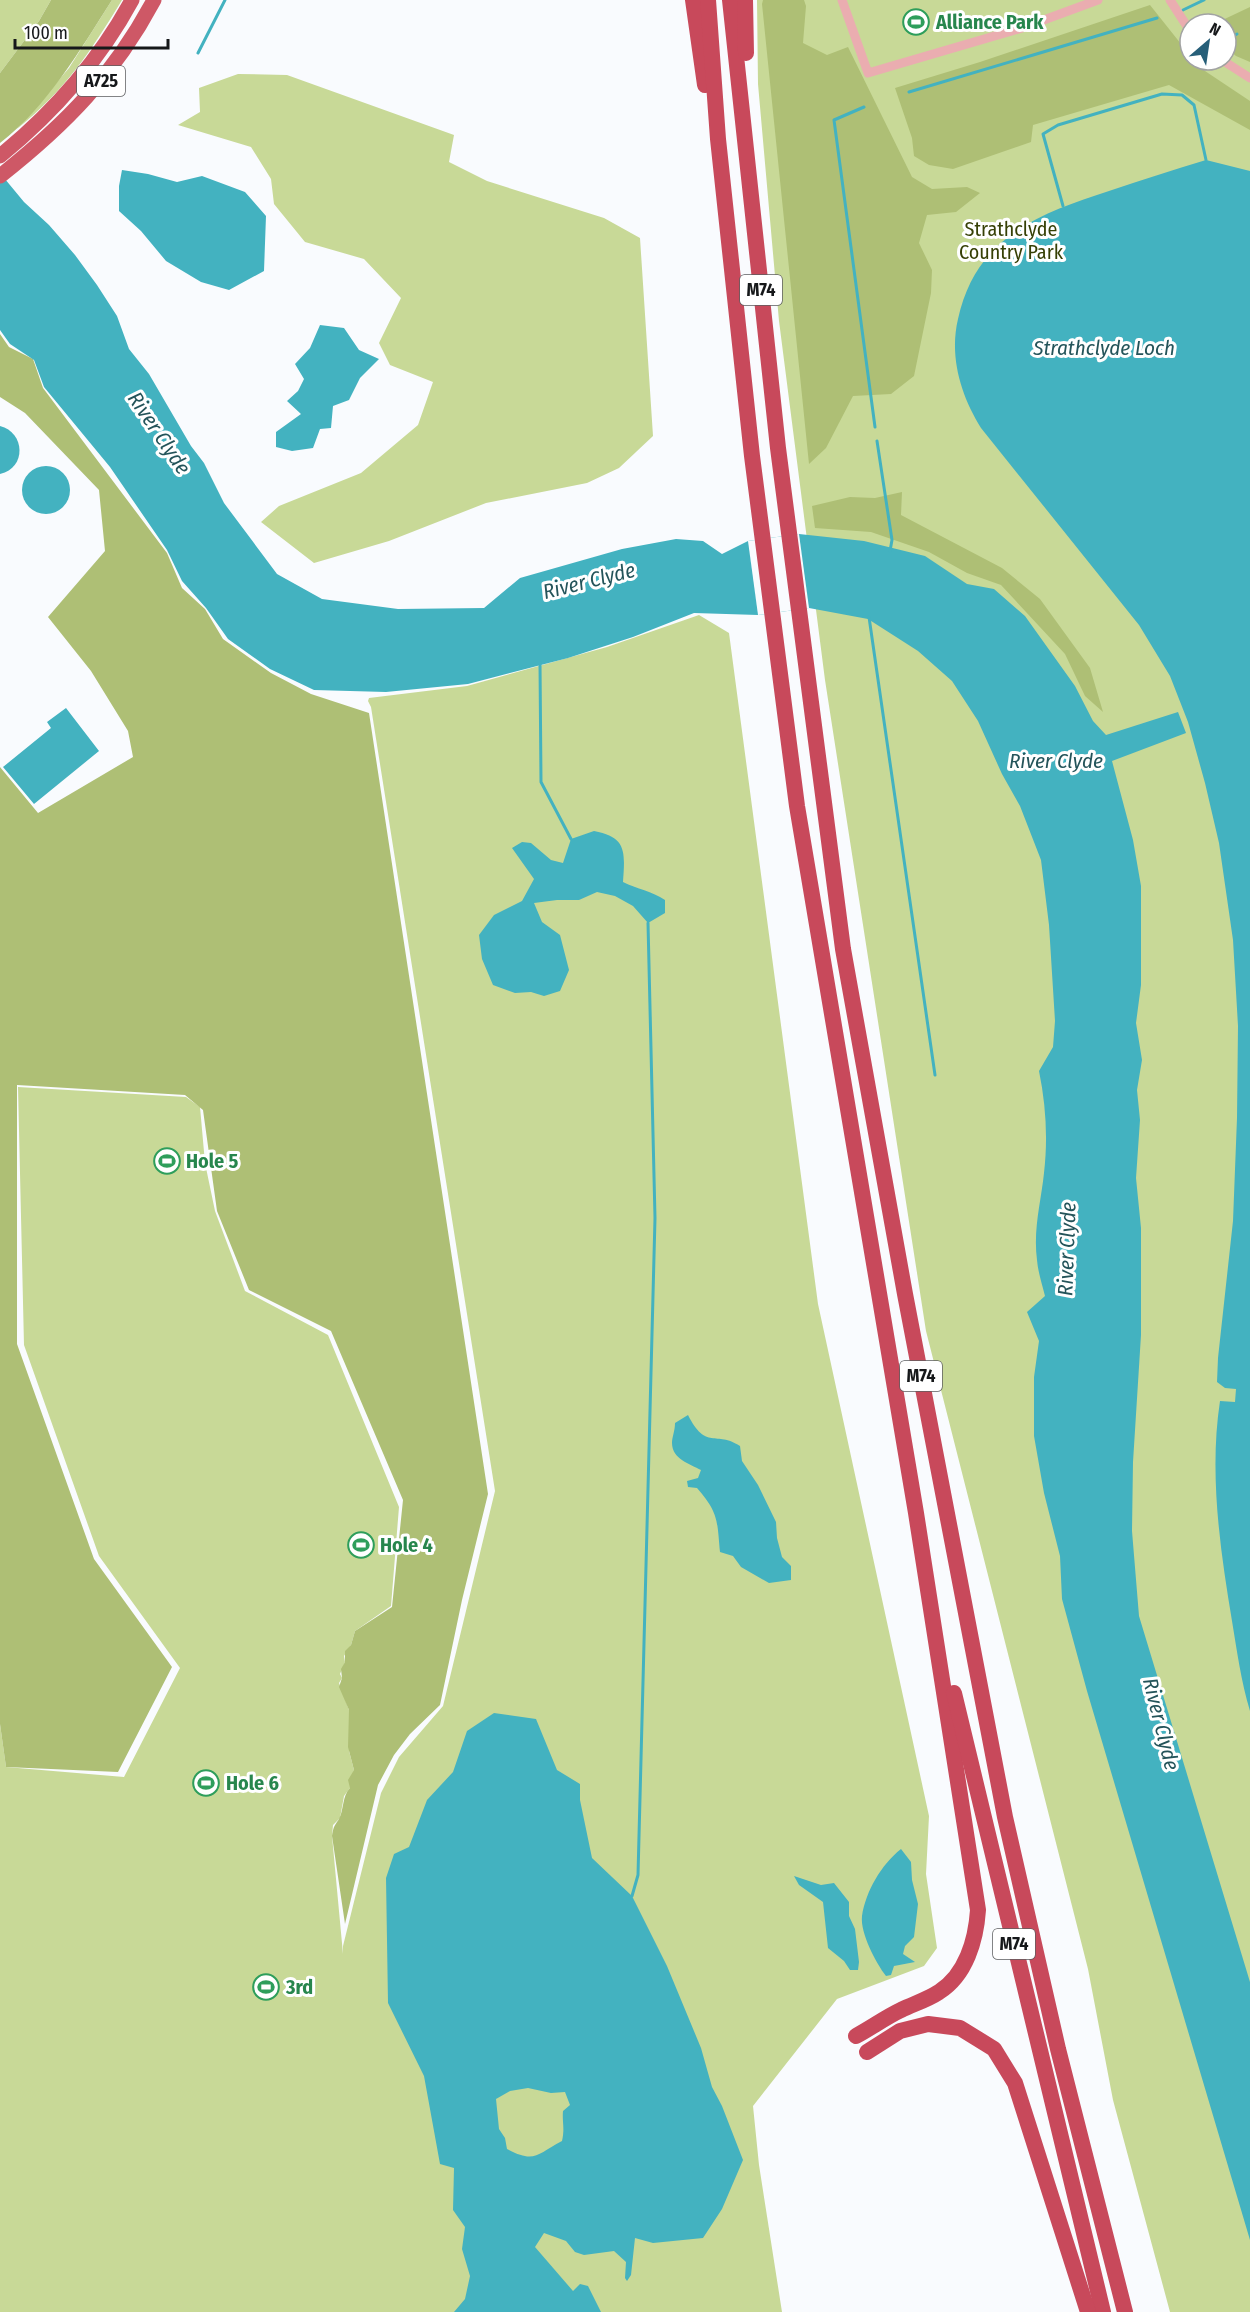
<svg xmlns="http://www.w3.org/2000/svg" width="1250" height="2312" viewBox="0 0 1250 2312" font-family="'Fira Sans Condensed',sans-serif">
	<style>
		.green { fill: #c8d997; fill-rule: evenodd }
		.forest { fill: #aebf75 }
		.water { fill: #43b2c0; fill-rule: evenodd }
		.pier { fill: #f9fbfe }
		.lines { fill: none; stroke-linecap: round; stroke-linejoin: round }
		.stream { stroke: #43b2c0; stroke-width: 3 }
		.minor { stroke: #eaadb0; stroke-width: 9 }
		.trunk { stroke: #ce5866; stroke-width: 15 }
		.motorway { stroke: #c8495b; stroke-width: 16 }
		.labels { text-anchor: middle; stroke-width: 6; stroke-linejoin: round; paint-order: stroke }
		.shield { fill: #fff; stroke: #5c5d5f; stroke-width: 1.5 }
		.shield-label { font-size: 18px; font-weight: bold; fill: #16181a }
		.leisure-label { font-size: 20px; font-weight: bold; fill: #27864d; stroke: #fff; text-anchor: start }
		.park-label { font-size: 20px; fill: #364006; stroke: #fff }
		.water-label { font-size: 21px; font-style: italic; fill: #24545a; stroke: #fff }
	</style>
	<rect width="100%" height="100%" fill="#f9fbfe"/>
	<g class="green">
		<path d="M0,0h51l-12,21 -39,52z"/>
		<path d="M112,0h10c-33,54 -56,89 -105,129l52,-61z"/>
		<path d="M757,0h493v2312h-80l-57,-212 -25,-131 -162,-638 -101,-651 -46,-359 -21,-237zM1190,24h36v36h-36z"/>
		<path d="M238,74l49,1 167,60 -5,27 38,19 117,37 36,20 13,198 -34,32 -32,15 -101,20 -97,38 -75,22 -53,-41 18,-16 82,-33 57,-48 15,-43 -43,-17 -11,-22 22,-45 -37,-39 -59,-17 -31,-38 -3,-25 -20,-32 -73,-22 22,-13 -1,-24z"/>
		<path d="M699,615l30,18 89,671 111,512 -3,58 11,74 -13,18 -87,33 -84,107 6,59 23,147h-782v-588l6,43 118,10 56,-109 -81,-112 -75,-211 -6,-258 168,10 14,10 5,56 10,48 30,80 83,44 71,172 -8,99 -36,25 -4,14 -7,11 1,6 -5,12 2,4 -3,5 10,27v41l5,19 -4,18 -6,8 -4,22 -7,7 -1,11 11,118v-8l38,-153 18,-36 44,-51 52,-215 -124,-784 -3,-6 1,-3 98,-12 140,-39z"/>
	</g>
	<g class="forest">
		<path d="M51,0h61c-32,50 -65,107 -112,143v-70l39,-52z"/>
		<path d="M763,0h41l2,6 -3,37 24,12 21,-8 64,130 20,12 35,-2 13,6 -24,19 -29,3 -8,28 13,27 -1,23 -17,83 -23,18 -38,2 -27,52 -17,16 -47,-460z"/>
		<path d="M1150,5l31,39 9,17 60,40v29l-81,-45 -136,40 -2,17 -78,27 -24,-4 -15,-9 -2,-18 -17,-50 85,-26z"/>
		<path d="M1250,7v55l-14,-6 -10,-9v-23h-12z"/>
		<path d="M0,334l9,13 24,12 10,29 124,165 15,35 23,21 18,30 48,34 40,21 58,19 119,781 -26,106 -22,105 -30,29 -16,21 -16,30 -33,139 -13,-88c2,-11 2,-9 7,-17 5,-9 3,-23 11,-31l-2,-8 6,-10 -6,-23 1,-37 -10,-23 3,-9 -1,-9 4,-7v-11l6,-6 4,-14 37,-24 11,-107 -72,-169 -82,-41 -32,-79 -14,-101 -18,-15 -168,-10v259l77,215 78,108 -54,105 -112,-5 -6,-43v-957l38,46 95,-56 -5,-26 -37,-60 -43,-54 57,-66 -6,-61 -74,-77 -25,-16z"/>
		<path d="M902,492l-1,23 101,53 38,31 50,69 13,44 -18,-16 -20,-42 -64,-69 -34,-12 -38,-21 -58,-20 -56,-4 -3,-22 38,-9 25,1z"/>
	</g>
	<g class="water">
		<path d="M1206,160l44,11v1540c-9,-30 -13,-60 -18,-90 -12,-72 -23,-148 -12,-220l15,1 1,-13 -11,-1 -8,-6 1,-24 15,-137 4,-103 1,-92 -5,-86 -14,-97 -14,-60 -17,-61 -18,-46 -31,-51 -158,-197c-20,-32 -32,-71 -23,-109 18,-82 80,-105 151,-128 32,-11 64,-21 97,-31z"/>
		<path d="M122,170l26,4 29,8 25,-6 43,16 21,24 -2,55 -35,19 -28,-8 -35,-21 -25,-30 -22,-20v-25z"/>
		<path d="M0,173l24,29 25,23 26,30 22,30 20,31 12,33 20,25 42,72 13,17 20,40 53,71 45,25 76,10 86,-1 36,-30 102,-29 54,-10 27,2 19,13 26,-13 51,-7 65,7 61,15 42,28 27,5 31,27 50,70 18,35 13,14 72,-23 8,21 -74,28 21,79 8,46v99l-5,38 6,37 -5,30 3,30 -4,58 5,50v107l-8,127 -1,69 7,85 111,366v258l-163,-549 -25,-92 -2,-43 -16,-63 -10,-57v-59l5,-36 -12,-29 18,-16c-3,-12 -7,-24 -8,-36 -4,-31 4,-58 7,-87 4,-34 2,-68 -5,-102l14,-24 2,-26 -6,-96 -8,-65 -21,-54 -18,-32 -24,-53 -26,-40 -34,-30 -50,-32 -59,-11 -51,7 -64,-2 -61,24 -65,21 -100,26 -82,8 -72,-2 -44,-21 -42,-30 -22,-31 -24,-27 -15,-31 -57,-83 -66,-80 -10,-27 -24,-16 -10,-14z"/>
		<path d="M320,325l24,3 15,22 20,9 -19,19 -11,22 -16,6 -2,22 -11,1 -7,19 -21,3 -16,-4v-15l25,-18 -14,-13 11,-10 6,-12 -9,-15 15,-16z"/>
		<path d="M0,426c25,6 27,42 0,48z"/>
		<circle cx="46" cy="490" r="24"/>
		<path d="M66,708l33,43 -65,53 -31,-37 48,-39 -4,-6z"/>
		<path d="M594,831c33,6 31,21 29,51 14,7 29,9 42,18v13l-17,10 -15,-17 -18,-10 -18,-4 -18,8h-22l-23,3 8,19 18,13 9,35 -9,21 -16,5 -13,-4 -16,1 -22,-8 -11,-26 -3,-24 15,-20 28,-14 12,-22 -22,-31 10,-6 9,1 20,17 12,3 8,-24z"/>
		<path d="M688,1415c18,36 28,15 52,31l2,15 16,24 18,37 1,16 5,19 9,9v14l-22,3 -28,-16 -8,-11 -13,-4c-3,-31 -1,-39 -23,-64l-9,-1 -1,-6 11,-3 3,-8c-11,-6 -29,-11 -29,-27 0,-6 3,-12 3,-20z"/>
		<path d="M494,1713l42,6 21,51 23,14v16l12,58 40,38 35,70 34,82 11,39 10,19 21,54 -21,49 -19,29 -50,5 -18,-5 -4,37 -4,6 -2,-3 1,-16 -12,-11 -30,4 -9,-3 -9,-11 -22,-8 -9,14 38,44 7,-7 8,2 13,26h-147l11,-13 5,-23 -8,-27 3,-22 -12,-17 1,-42 -14,-4 -16,-88 -36,-73 -2,-125 8,-24 15,-7 18,-47 26,-28 14,-41zM528,2088l23,5 14,-1 5,13 -7,6c-1,11 2,17 -1,30 -25,13 -27,23 -55,8l-2,-11 -6,-9 -3,-30 14,-8z"/>
		<path d="M901,1849l10,13 1,18 6,24 -4,33 -9,9 -2,8 12,8 -21,4 -3,9 -5,1c-10,-13 -26,-43 -24,-60 4,-25 19,-51 39,-67z"/>
		<path d="M794,1876l27,9 13,-2 15,19v14l6,13 4,33 -1,8h-8l-6,-9 -16,-13 -5,-46 -24,-17z"/>
	</g>
	<path class="pier" d="M799,534l10,74 -51,7 -10,-74z"/>
	<g class="lines">
		<g class="stream">
			<path d="M1183,10l21,-10"/>
			<path d="M1226,40l11,-6"/>
			<path d="M198,53l27,-53"/>
			<path d="M909,92l248,-74"/>
			<path d="M864,107l-30,13 41,307"/>
			<path d="M1063,206l-20,-72 15,-9 104,-31 20,1 12,10 12,55"/>
			<path d="M877,441l15,99 -2,11"/>
			<path d="M869,617l66,458"/>
			<path d="M540,663l1,119 30,57"/>
			<path d="M632,1896l6,-21 17,-657 -7,-295"/>
		</g>
		<g class="minor">
			<path d="M842,0l26,73 154,-45 76,-28"/>
			<path d="M1170,0l20,31"/>
			<path d="M1222,60l28,18"/>
		</g>
		<g class="trunk">
			<path d="M0,156c54,-44 99,-95 132,-156"/>
			<path d="M0,176c66,-52 114,-101 154,-176"/>
		</g>
		<g class="motorway">
			<path d="M693,0l12,85"/>
			<path d="M708,0l10,139 34,317 45,350 119,707 62,397c-2,30 -12,65 -39,82 -12,8 -26,12 -38,18 -15,7 -30,18 -45,26"/>
			<path d="M730,0l48,448 65,501 62,345 100,523 53,232 67,263"/>
			<path d="M745,0l1,53"/>
			<path d="M954,1693l149,619"/>
			<path d="M867,2052l33,-21 28,-7 32,4 34,21 21,34 73,229"/>
		</g>
	</g>
	<defs>
		<g id="stadium-ring" transform="scale(1.35)"><circle r="9.5" fill="#fff" stroke="#2e9e5b" stroke-width="1.5"/><path d="M0-5a6.5 5 0 1 0 0 10a6.5 5 0 1 0 0-10ZM-3.5-1.8h7v3.6h-7Z" fill="#2e9e5b"/></g>
	</defs>
	<g fill-rule="evenodd">
		<use href="#stadium-ring" x="916" y="22"/>
		<use href="#stadium-ring" x="167" y="1161"/>
		<use href="#stadium-ring" x="361" y="1545"/>
		<use href="#stadium-ring" x="206" y="1783"/>
		<use href="#stadium-ring" x="266" y="1987"/>
	</g>
	<g class="labels">
		<g class="shield">
			<rect x="77" y="66" width="48" height="30" rx="4.5"/>
			<rect x="740" y="275" width="42" height="30" rx="4.5"/>
			<rect x="900" y="1361" width="42" height="30" rx="4.5"/>
			<rect x="993" y="1929" width="42" height="30" rx="4.5"/>
		</g>
		<g class="shield-label">
			<text x="101" y="87">A725</text>
			<text x="761" y="296">M74</text>
			<text x="921" y="1382">M74</text>
			<text x="1014" y="1950">M74</text>
		</g>
		<g class="leisure-label">
			<text x="936" y="29">Alliance Park</text>
			<text x="186" y="1168">Hole 5</text>
			<text x="380" y="1552">Hole 4</text>
			<text x="226" y="1790">Hole 6</text>
			<text x="286" y="1994">3rd</text>
		</g>
		<g class="park-label">
			<text x="1011" y="236">Strathclyde<tspan x="1011" dy="23">Country Park</tspan></text>
		</g>
		<g class="water-label">
			<text x="1104" y="355">Strathclyde Loch</text>
			<text transform="translate(159 433) rotate(56)" y="7">River Clyde</text>
			<text transform="translate(589 581) rotate(-14)" y="7">River Clyde</text>
			<text x="1056" y="768">River Clyde</text>
			<text transform="translate(1067 1249) rotate(-88)" y="7">River Clyde</text>
			<text transform="translate(1161 1724) rotate(76)" y="7">River Clyde</text>
		</g>
	</g>
	<g transform="translate(1208 42) rotate(29)"><circle r="28" fill="#ffffff" stroke="#a2a3a3" stroke-width="1.5"/>
	<path d="M0-4.5L10 22L0 15L-10 22Z" fill="#275f79"/>
	<text y="-9" font-size="16" font-weight="bold" text-anchor="middle" fill="#16181a">N</text>
	</g>
	<path d="M15 39v9h153v-9" fill="none" stroke="#16181a" stroke-width="3"/>
	<text x="24" y="39" font-size="18" fill="#16181a" stroke="#ffffff" stroke-width="4.5" paint-order="stroke">100 m</text>
</svg>
